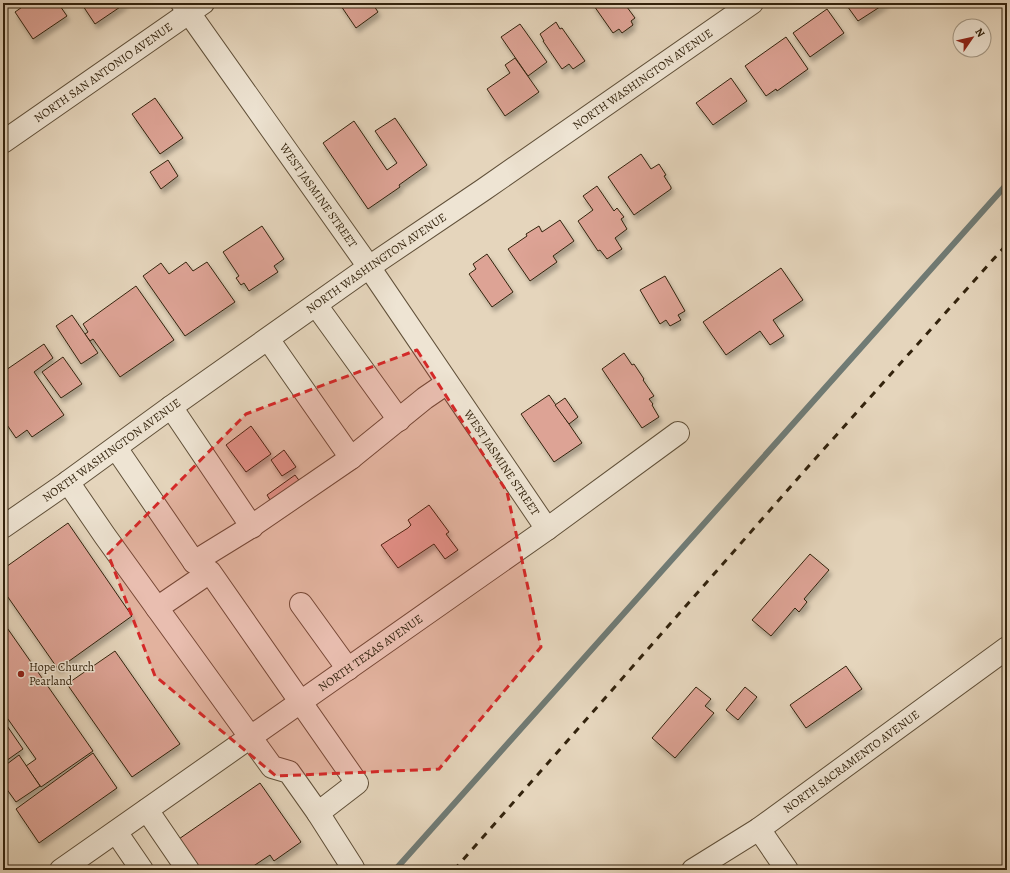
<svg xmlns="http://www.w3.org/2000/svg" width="1010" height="873" viewBox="0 0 1010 873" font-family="Alegreya,serif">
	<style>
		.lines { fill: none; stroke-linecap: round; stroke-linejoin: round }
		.stream { stroke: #707b75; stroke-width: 6 }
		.building { fill: #dda395; stroke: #33230d; filter: url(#shadow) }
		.minor-casing { stroke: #605039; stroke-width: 24 }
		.minor { stroke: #eee4d3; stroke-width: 22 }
		.rail { stroke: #33230d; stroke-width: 3; stroke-dasharray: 7 7; stroke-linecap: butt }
		.marked { fill: #d62828; fill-opacity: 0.2; stroke: #d62828; stroke-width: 3; stroke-dasharray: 8 5; stroke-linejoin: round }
		.poi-dot { fill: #8f2418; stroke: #eee4d3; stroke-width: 1.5 }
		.labels { text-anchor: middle; stroke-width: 3; stroke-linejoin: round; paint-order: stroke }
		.street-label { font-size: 12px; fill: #33230d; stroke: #eee4d3 }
		.poi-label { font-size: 12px; fill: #33230d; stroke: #eee4d3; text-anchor: start }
	</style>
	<defs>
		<filter id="shadow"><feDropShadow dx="2.5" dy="4.5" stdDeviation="2" flood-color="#0004"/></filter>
	</defs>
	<rect width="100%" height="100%" fill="#e5d5bc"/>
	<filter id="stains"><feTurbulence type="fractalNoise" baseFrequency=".005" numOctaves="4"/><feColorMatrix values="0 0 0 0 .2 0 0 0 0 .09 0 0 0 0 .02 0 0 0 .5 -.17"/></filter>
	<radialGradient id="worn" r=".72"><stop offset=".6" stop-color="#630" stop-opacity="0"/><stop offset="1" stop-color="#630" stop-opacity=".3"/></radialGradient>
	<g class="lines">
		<path class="stream" d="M395,870l612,-686"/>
	</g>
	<g class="building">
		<path d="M28,3h30l9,13 -34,23 -18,-27z"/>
		<path d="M81,3h45l-31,21z"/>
		<path d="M339,3h33l6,9 -22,16z"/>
		<path d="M592,3h32l11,15 -4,3 2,4 -11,8 -3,-4 -6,4z"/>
		<path d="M845,3h41l-28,18z"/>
		<path d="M827,9l17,24 -34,24 -17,-24z"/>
		<path d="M556,22l4,7 2,-1 23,33 -12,8 -4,-5 -7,5 -19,-28h1l-4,-7z"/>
		<path d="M520,24l27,38 -19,14 -27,-39z"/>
		<path d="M786,37l22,32 -31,22 -1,-2 -10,7 -21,-30z"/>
		<path d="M515,58l24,34 -34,24 -18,-27 23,-16 -5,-8z"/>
		<path d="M731,78l16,23 -34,24 -17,-22z"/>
		<path d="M155,98l28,40 -23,16 -28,-40z"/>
		<path d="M395,118l32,47 -28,20 1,2 -32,22 -45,-66 31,-22 33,49 10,-7 -22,-32z"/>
		<path d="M641,154l10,15 8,-5 7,11 -2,1 7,11v2l-37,26 -26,-38z"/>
		<path d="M168,160l10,16 -17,13 -11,-17z"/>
		<path d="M597,186l17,25 3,-3 7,9 -3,2 6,10 -12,9 7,11 -15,10 -7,-9 -2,1 -20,-30 15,-11 -10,-14z"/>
		<path d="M560,220l14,21 -21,15 4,6 -27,19 -22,-32 19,-13 -1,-2 13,-8 3,6z"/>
		<path d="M262,226l22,33 -10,7 4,6 -29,19 -5,-8 -3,2 -5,-7 3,-2 -16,-24z"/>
		<path d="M487,254l26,38 -21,15 -23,-33 7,-5 -3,-5z"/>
		<path d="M186,262l7,9 14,-9 28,40 -50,34 -42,-60 18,-13 8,11z"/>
		<path d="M781,268l22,32 -30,20 11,16 -14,9 -10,-14 -34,24 -23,-33z"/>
		<path d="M665,276l20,35 -7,4 3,5 -11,6 -4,-6 -6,4 -20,-34z"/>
		<path d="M136,286l38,54 -54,37 -27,-38 -3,2 -5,-7 3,-2 -5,-8z"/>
		<path d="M72,315l26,38 -17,11 -25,-38z"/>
		<path d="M44,344l9,14 -19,14 30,43 -32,22 -5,-7 -11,8 -13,-19v-47z"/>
		<path d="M624,353l8,12 2,-1 10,15 -1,1 11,16 -5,3 4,5 -1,1 7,12 -17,11 -40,-59z"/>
		<path d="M63,357l19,27 -21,14 -19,-26z"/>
		<path d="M549,395l33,48 -28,19 -33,-48z"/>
		<path d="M565,398l13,19 -9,7 -14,-19z"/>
		<path d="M251,426l20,28 -25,18 -20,-27z"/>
		<path d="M284,450l12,17 -14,9 -11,-16z"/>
		<path d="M295,475l9,12 -29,21 -8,-13z"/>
		<path d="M429,505l20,27 -3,2 12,16 -13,9 -11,-15 -36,24 -17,-23 27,-17 3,-3 -3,-5z"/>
		<path d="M68,523l64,93 -74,53 -55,-79v-21z"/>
		<path d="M810,554l19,16 -25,29 3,3 -8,10 -4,-4 -24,28 -19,-16z"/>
		<path d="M3,622l90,129 -52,36 -15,-21 10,-7 -33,-47z"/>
		<path d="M115,651l65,93 -48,33 -65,-93z"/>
		<path d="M846,666l16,23 -56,39 -16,-23z"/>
		<path d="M696,687l15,12 -6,7 9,7 -39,45 -23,-20z"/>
		<path d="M745,687l12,10 -19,23 -12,-10z"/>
		<path d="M3,720l20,29 -20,14z"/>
		<path d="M93,753l24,35 -78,55 -23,-34z"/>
		<path d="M19,755l21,31 -24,16 -13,-18v-17z"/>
		<path d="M260,783l41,59 -27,19 -4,-6 -18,12 3,3h-59l-20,-29z"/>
	</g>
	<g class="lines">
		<g class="minor-casing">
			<g id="minor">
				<path id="s1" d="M182,3l187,264 178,262"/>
				<path id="s2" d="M3,142l200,-139"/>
				<path d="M316,305l83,115"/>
				<path d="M268,339l83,119"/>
				<path d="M171,407l81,120"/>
				<path d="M116,448l78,114 16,10 147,211 -39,30 -29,-41 -17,-5 -115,-159 53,-36"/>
				<path d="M68,482l37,54 52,72"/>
				<path id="s3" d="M3,527l65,-45 103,-75 198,-140 114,-77 269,-187"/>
				<path d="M194,562l52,-32 105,-72 74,-60 22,-15"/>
				<path d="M301,604l47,65"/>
				<path d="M147,810l41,60"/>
				<path d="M318,813l35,55 -1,2"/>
				<path d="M759,829l28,41"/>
				<path d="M116,832l26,38"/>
				<path id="s4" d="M61,870l486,-341 131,-96"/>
				<path id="s5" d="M693,870l66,-41 248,-181"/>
			</g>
		</g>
		<use href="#minor" class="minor"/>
		<path class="rail" d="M454,870l353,-402 200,-224"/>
	</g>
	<path class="marked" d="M417,350l90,142 34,155 -102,122 -163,7 -121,-100 -47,-122 138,-140z"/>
	<circle class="poi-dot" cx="21" cy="674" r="4"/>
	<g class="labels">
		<g class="street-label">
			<text dy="4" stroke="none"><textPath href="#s2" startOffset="122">NORTH SAN ANTONIO AVENUE</textPath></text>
			<text dy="4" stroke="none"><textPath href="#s3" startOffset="781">NORTH WASHINGTON AVENUE</textPath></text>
			<text dy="4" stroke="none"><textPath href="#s1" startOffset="236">WEST JASMINE STREET</textPath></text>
			<text dy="4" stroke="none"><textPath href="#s3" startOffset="457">NORTH WASHINGTON AVENUE</textPath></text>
			<text dy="4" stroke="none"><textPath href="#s3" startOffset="133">NORTH WASHINGTON AVENUE</textPath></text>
			<text dy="4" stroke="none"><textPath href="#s1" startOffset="560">WEST JASMINE STREET</textPath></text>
			<text dy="4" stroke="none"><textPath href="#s4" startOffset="378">NORTH TEXAS AVENUE</textPath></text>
			<text dy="4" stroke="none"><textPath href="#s5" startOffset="192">NORTH SACRAMENTO AVENUE</textPath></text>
		</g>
		<g class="poi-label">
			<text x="29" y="671">Hope Church<tspan x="29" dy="14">Pearland</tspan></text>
		</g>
	</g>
	<rect width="1010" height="873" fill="none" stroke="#e5d5bc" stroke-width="16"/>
	<rect x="4" y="4" width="1002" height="865" fill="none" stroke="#33230d" stroke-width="2"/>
	<rect x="8" y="8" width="994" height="857" fill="none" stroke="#33230d"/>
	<g transform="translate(972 38) rotate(56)"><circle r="19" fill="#eee4d3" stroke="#a39784"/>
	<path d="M0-3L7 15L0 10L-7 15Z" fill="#8f2418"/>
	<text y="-6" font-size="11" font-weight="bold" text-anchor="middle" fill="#33230d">N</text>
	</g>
	<rect width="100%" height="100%" filter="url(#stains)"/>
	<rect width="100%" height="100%" fill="url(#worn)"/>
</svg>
